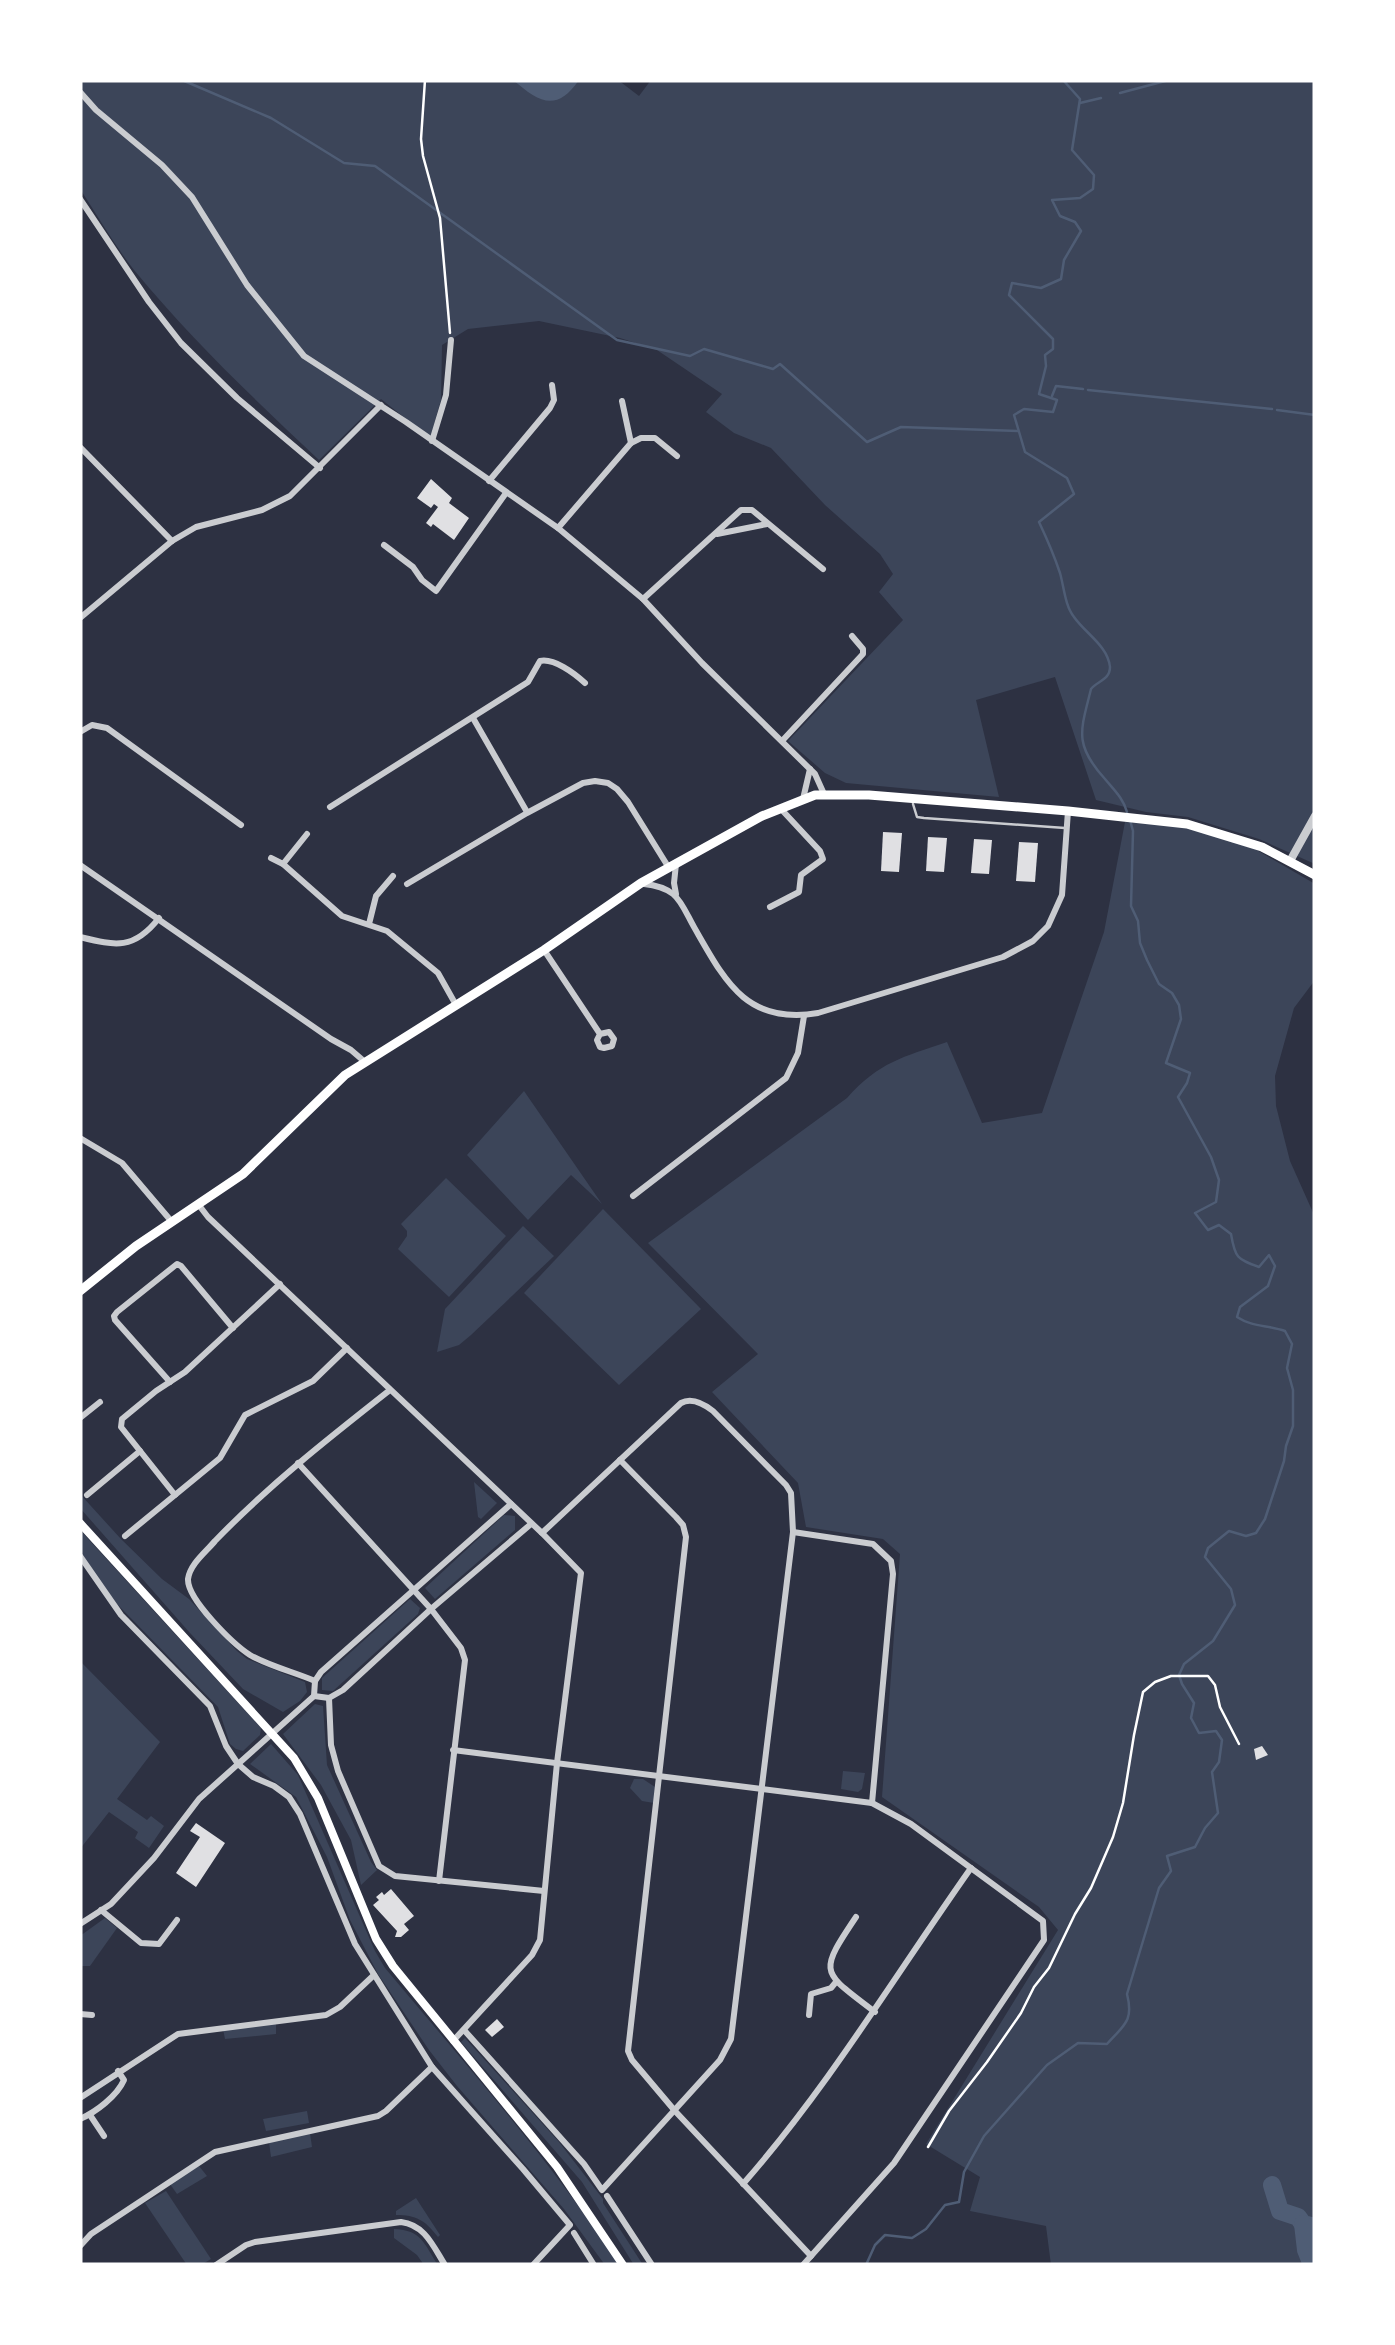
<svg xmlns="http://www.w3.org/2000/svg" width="1395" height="2345" viewBox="0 0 1395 2345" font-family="Raleway,sans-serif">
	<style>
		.green { fill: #3c4559 }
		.water { fill: #4f5d75 }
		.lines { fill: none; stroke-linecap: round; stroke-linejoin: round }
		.stream { stroke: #4f5d75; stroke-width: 2.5 }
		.river { stroke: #4f5d75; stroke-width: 18 }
		.building { fill: #e0e0e3 }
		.path { stroke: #fff; stroke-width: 2.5 }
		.service { stroke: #caccd0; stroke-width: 2.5 }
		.minor { stroke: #caccd0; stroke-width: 6 }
		.tertiary { stroke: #caccd0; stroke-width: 8 }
		.secondary { stroke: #fff; stroke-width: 8 }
		.primary { stroke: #fff; stroke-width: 9 }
	</style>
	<rect width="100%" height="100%" fill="#2d3142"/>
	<g class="green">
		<path d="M80,80h538l21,16 12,-16h664v784l-56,-25 -71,-22 -42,-5 -50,-12 -41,-123 -79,23 23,97 -153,-14 -21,-10 -37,-32 115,-121 -24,-28 14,-18 -13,-20 -55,-49 -54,-57 -37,-15 -28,-21 16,-18 -65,-44 -37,-12 -81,-17 -71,8 -26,16 -1,55 -11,38 -49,-39 -62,61c-65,-61 -128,-121 -185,-190 -19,-24 -35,-52 -52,-78l-2,-4z"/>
		<path d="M1125,822l53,3 77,24 60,35v96l-21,28 -19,68 1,30 14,55 25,56v1048h-264l-5,-39 -76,-15 10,-34 -54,-33 132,-214 -19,-23 -157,-110 18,-243 -17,-15 -77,-12 -8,-44 -86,-91 46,-38 -110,-111 199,-145c32,-36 56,-41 100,-56l35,81 60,-10 62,-181z"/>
		<path d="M524,1091l78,113 -31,-29 -43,45 -61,-65z"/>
		<path d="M446,1178l60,58 -57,61 -51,-48 9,-13v-5l-6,-7z"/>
		<path d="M603,1209l98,100 -82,76 -95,-92z"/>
		<path d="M523,1226l31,30 -83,79 -12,10 -22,7 8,-43z"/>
		<path d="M474,1482l23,21 -16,16 -3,-2z"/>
		<path d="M80,1494l41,45 41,40 27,20 48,52 10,8 58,23 2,10 -7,9 -17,11 -40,-23 -53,-56 -110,-125z"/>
		<path d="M504,1515l11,1v14l-80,69 -10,-11z"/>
		<path d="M80,1530l181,198 -1,7 -17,16 -7,-2 -6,-5 -12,-37 -102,-104 -36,-51z"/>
		<path d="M410,1599l10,9 -2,6 -85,77 -11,-1v-12z"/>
		<path d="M80,1661l80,81 -43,57 30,21 4,-4 13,10 -15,22 -14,-10 3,-6 -29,-20 -29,37z"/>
		<path d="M315,1704l8,2 4,59 44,97 6,8 -16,15 -10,-45 -30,-55 -38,-51z"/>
		<path d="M271,1744l27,31 77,176 10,17c81,97 165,191 234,297h-14l-41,-56 -107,-123 -28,-36 -51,-76 -28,-54 -23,-63 -31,-60 -46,-33z"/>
		<path d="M843,1771l22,2 -3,16 -4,3 -17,-3z"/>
		<path d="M634,1779h9l12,8 -1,16 -12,-2 -12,-13z"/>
		<path d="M105,1918l12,10 -27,38h-10v-30z"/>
		<path d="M276,2021v13l-51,5 -2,-10z"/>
		<path d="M465,2038l94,104 44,57v4l40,62h-9l-52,-83 -121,-140z"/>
		<path d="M307,2111l2,12 -43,8 -3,-12z"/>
		<path d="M310,2133l2,14 -41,10 -2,-15z"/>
		<path d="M199,2166l8,10 -30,18 -7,-10z"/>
		<path d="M166,2191l45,68 -10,6h-14l-42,-62z"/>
		<path d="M416,2198l24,37 -2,2c-13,-17 -22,-22 -42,-22v-4z"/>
		<path d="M394,2229c28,1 30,15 44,36h-14l-7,-10 -23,-17z"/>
	</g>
	<path class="water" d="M513,80h66c-23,33 -40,22 -66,0z"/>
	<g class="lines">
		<g class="stream">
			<path d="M182,80l89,38 73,45 31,3 242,174 73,16 14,-7 69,20 7,-5 87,78 34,-15 117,4"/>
			<path d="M1063,80l17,19 -8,51 22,25 -1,14 -13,9 -28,2 8,16 15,6 6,9 -17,29 -3,19 -20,9 -29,-5 -3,12 44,44v10l-8,6 1,11 -7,28 18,6 -4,12 -29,-3 -10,6 11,37 42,26 7,16 -35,28c8,17 15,33 21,51 4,14 5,33 14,44 11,16 34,29 36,50 0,13 -13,14 -19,22 -10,41 -18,55 14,90 9,11 18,19 22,33"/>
			<path d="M1120,93l49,-13"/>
			<path d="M1080,103l21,-5"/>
			<path d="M1088,390l184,19"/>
			<path d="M1052,396l4,-10 27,3"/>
			<path d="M1277,410l38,5"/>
			<path d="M866,2265l9,-20 10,-10 27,3 14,-9 19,-24 14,-3 5,-30 20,-36 63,-71 31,-22 29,1c17,-19 27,-23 20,-50l32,-106 12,-17 -4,-15 28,-9 10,-19 13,-15 -6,-41 7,-10 3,-22 -6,-9 -17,2 -8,-15 3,-15 -12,-19 -3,-9 5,-11 29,-23 22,-36 -4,-16 -26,-32 3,-9 21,-17 17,5 10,-3 9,-14 19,-58 2,-15 7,-20v-36l-6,-22 5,-24 -7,-13c-17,-6 -33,-4 -48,-14l3,-10 28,-21 7,-20 -6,-11 -10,12c-22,-8 -24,-9 -28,-33l-12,-9 -11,5 -13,-17 21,-11 3,-22 -8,-23 -33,-60 9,-14 3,-10 -24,-10 15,-44 -2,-14 -7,-12 -13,-9 -12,-24 -7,-17 -2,-22 -7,-15 2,-75 -3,-11"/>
		</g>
		<g class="river">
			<path d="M1272,2185l8,26 18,6 5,7 12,3"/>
			<path d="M1303,2224l3,26 6,15"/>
		</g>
	</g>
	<g class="building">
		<path d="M431,479l21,19 -3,5 20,15 -15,22 -21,-16 -2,3 -5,-4 12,-16 -4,-3 -3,4 -14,-10z"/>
		<path d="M883,832l19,1 -3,39 -18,-1z"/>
		<path d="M928,837l19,1 -3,34 -18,-1z"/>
		<path d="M974,839l18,1 -3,34 -18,-1z"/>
		<path d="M1019,842l19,1 -3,39 -19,-1z"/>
		<path d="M1262,1746l6,9 -12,5 -2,-11z"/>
		<path d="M196,1823l29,20 -29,44 -20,-14 24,-36 -10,-6z"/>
		<path d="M391,1889l23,27 -10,8 5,6 -8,7h-6l2,-6 -24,-26 6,-5 -3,-3 6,-5 2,3z"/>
		<path d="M497,2019l7,8 -12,10 -7,-7z"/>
	</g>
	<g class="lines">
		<g class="path">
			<path d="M425,80l-4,59 2,17 17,62 10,115"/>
			<path d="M928,2147l21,-36 38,-49 34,-49 13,-26 15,-19 26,-54 16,-26 22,-51 10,-34 11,-68 9,-43 12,-10 16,-6h37l7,9 5,22 19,37"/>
		</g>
		<path class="service" d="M913,804l4,13 7,1 141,10"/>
		<g class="minor">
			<path d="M80,92l16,18 66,55 30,32 55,88 57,71 102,66 152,106 85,71 59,64 113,111 9,20"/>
			<path d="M80,199l69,103 32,41 56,55 83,70"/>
			<path d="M432,441l14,-46 5,-55"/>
			<path d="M631,443l10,-5h14l22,18"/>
			<path d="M80,447l92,94"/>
			<path d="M489,481l61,-73 4,-8 -2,-15"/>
			<path d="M558,528l73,-85 -9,-42"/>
			<path d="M717,534l50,-10"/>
			<path d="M384,545l29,22 9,13 14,11 70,-98"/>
			<path d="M643,599l98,-89h11l71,59"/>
			<path d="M80,618l92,-77 24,-14 66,-17 28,-14 91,-91"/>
			<path d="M473,718l54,94"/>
			<path d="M80,732l12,-7 15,3 134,97"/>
			<path d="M782,741l81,-87v-5l-11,-13"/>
			<path d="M803,799l7,-30"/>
			<path d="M330,807l198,-125 12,-21c14,-3 34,12 45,22"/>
			<path d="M271,858l12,6 59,52 45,15 51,42 18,32"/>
			<path d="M283,864l24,-30"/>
			<path d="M80,865l251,174 20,11 14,12"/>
			<path d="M407,884l120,-71 56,-30 12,-2 13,2 9,6 11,13 41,66"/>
			<path d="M644,884c11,1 20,3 29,10 9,7 15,23 21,33 31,54 52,98 124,86l185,-56 30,-16 15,-15 14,-31 6,-84"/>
			<path d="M676,894l-2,-11 2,-19"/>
			<path d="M770,907l29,-15 2,-17 22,-16 -3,-8 -39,-42"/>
			<path d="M369,924l7,-28 17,-20"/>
			<path d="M80,937c36,9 54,13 79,-19"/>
			<path d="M544,950l56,84 9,-2 5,7 -2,7 -8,2 -4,-1 -3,-7 3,-6"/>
			<path d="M80,1138l42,25 50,59"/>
			<path d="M633,1196l153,-118 12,-25 6,-37"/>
			<path d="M198,1204l10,13 334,316 39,40 -24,190 -17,177 -8,15 -79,86"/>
			<path d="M280,1284l-95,88 -29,19 -34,28 -1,8 54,68 45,-37 25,-43 68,-34 34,-33"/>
			<path d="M170,1382l-55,-62 -1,-4 3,-4 60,-48 4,2 52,62"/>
			<path d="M80,1418l20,-16"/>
			<path d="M620,1460l56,57 7,8 3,12 -58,514 4,9 43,51 136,145"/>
			<path d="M298,1463l133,146 30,39 4,12 -26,221"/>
			<path d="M87,1495l53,-44"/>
			<path d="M793,1532l80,12 18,17 2,13 -21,229"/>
			<path d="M125,1536l50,-41"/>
			<path d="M80,1556l41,59 89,91 16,40 12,18 15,13 21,9 15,11 11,17 55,130 77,123 91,102 47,56 -37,40"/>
			<path d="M315,1681c-21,-9 -46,-15 -65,-26 -17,-11 -63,-56 -62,-76 2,-15 18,-27 27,-38 54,-56 114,-103 175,-151"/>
			<path d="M314,1696l15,2 14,-8 88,-81 100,-85"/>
			<path d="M329,1698l2,47 7,26 41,95 16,10 149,15"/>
			<path d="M453,1750l419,53 39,21 132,97 1,19 -150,223 -91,102"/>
			<path d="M101,1910l40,33 18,1 18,-24"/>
			<path d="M856,1917c-39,58 -34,54 19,95"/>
			<path d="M80,1924l31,-20 43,-46 45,-59 115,-103 1,-15 6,-9 190,-168"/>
			<path d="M80,2014l12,1"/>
			<path d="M809,2015l2,-21 20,-6 5,-6"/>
			<path d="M464,2030l120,134 18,26 118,-130 11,-21 62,-507 -2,-39 -5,-8 -73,-74c-9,-7 -21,-14 -32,-8l-139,130"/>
			<path d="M80,2098l98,-64 148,-19 14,-8 34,-32"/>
			<path d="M90,2115l14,21"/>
			<path d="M80,2119c16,-7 37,-23 44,-39l-6,-9"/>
			<path d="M743,2184c86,-98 153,-210 228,-316"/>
			<path d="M607,2196l45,69"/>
			<path d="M574,2233l20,32"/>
			<path d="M80,2246l11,-12 124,-82 163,-36 8,-5 46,-44"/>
			<path d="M216,2265l30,-20 9,-3 146,-20c24,3 32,24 44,43"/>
		</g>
		<path class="tertiary" d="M1290,861l25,-45"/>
		<path class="secondary" d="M80,1523l214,235 24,40 58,141 17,27 164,201 66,98"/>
		<path class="primary" d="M80,1291l56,-45 107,-72 102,-99 199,-125 97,-67 121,-67 53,-21h54l199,16 119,13 75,23 53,28"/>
	</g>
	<rect width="1395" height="2345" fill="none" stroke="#ffffff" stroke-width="165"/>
</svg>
